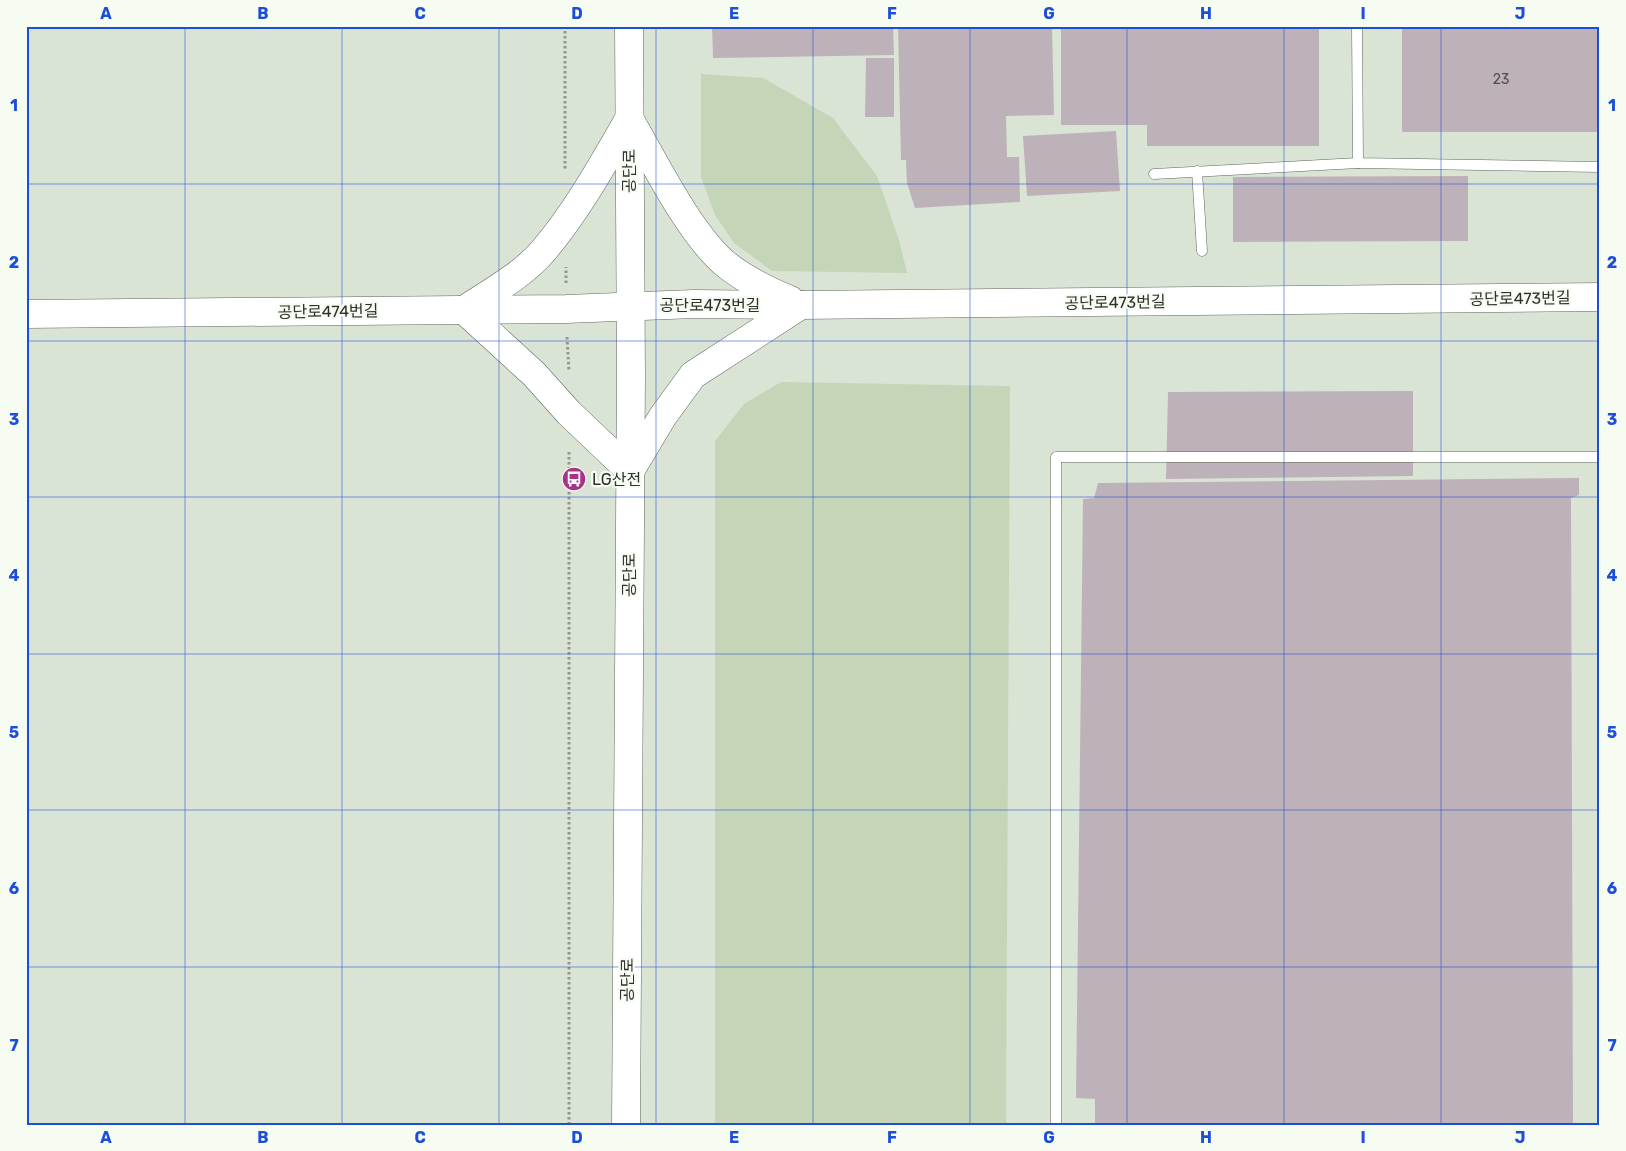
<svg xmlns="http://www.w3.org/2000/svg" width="1626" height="1151" viewBox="0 0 1626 1151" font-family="Rubik,'Noto Sans KR',sans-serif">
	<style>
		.built { fill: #dae4d4 }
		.green { fill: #c4d6b7 }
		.building { fill: #bdb2b9 }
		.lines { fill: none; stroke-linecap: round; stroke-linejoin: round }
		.lane-casing { stroke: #5f655c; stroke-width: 11 }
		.secondary-casing { stroke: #5f655c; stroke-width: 29 }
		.path { stroke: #92968f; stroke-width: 3; stroke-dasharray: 2.5 2.5; stroke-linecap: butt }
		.lane { stroke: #fff; stroke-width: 10 }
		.secondary { stroke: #fff; stroke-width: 28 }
		.grid { fill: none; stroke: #1d4ed8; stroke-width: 1; stroke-opacity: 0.55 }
		.labels { text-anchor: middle; stroke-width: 4.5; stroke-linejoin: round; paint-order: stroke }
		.number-label { font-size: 14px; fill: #52504f }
		.street-label { font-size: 16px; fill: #2e302c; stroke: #f6fcf2 }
		.poi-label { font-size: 16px; fill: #2e302c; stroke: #f6fcf2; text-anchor: start }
		.neatline { fill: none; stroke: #1d4ed8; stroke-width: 2 }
		.grid-label { font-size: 16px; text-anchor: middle; font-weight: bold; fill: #1d4ed8 }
	</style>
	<rect width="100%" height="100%" fill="#e9efe5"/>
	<rect class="built" x="26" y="26" width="1574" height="1099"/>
	<g class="green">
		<path d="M701,74l62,4 70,40 44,58 22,64 8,33 -135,-2 -38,-28 -19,-28 -14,-38z"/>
		<path d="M781,382l229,4 -4,739h-291v-684l29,-37z"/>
	</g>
	<g class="building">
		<path d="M712,26h181l1,29 -181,3z"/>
		<path d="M898,26h154l2,89 -48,1 1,41h12l1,45 -105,6 -8,-25 -1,-23h-5z"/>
		<path d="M1061,26h258v120h-172v-21h-86z"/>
		<rect x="1402" y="26" width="198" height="106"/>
		<path d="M866,58h28v59h-29z"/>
		<path d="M1116,131l4,60 -93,5 -4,-60z"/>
		<path d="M1468,176v65l-235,1v-65z"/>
		<path d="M1413,391v85l-247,3 2,-87z"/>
		<path d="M1579,478v17l-8,3 2,627h-478v-26l-19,-1 7,-599 11,-1 4,-15z"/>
	</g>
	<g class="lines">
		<g class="lane-casing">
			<g id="lane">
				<path d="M1357,26l1,137 242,4"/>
				<path d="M1197,171l5,80"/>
				<path d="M1154,174l204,-11"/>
				<path d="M1056,1125v-668h544"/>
			</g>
		</g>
		<g class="secondary-casing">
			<g id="secondary">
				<path d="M630,120c25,43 57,109 93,142 20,17 43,28 67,38"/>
				<path d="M464,310c27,-18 59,-35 80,-60 33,-39 59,-86 85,-131"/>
				<path d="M464,310l70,64 35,39 61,58"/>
				<path d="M26,314l540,-5 128,-5 107,1 799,-8"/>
				<path d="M630,471l33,-55 30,-41 108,-70"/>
				<path d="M626,1125l5,-749 -2,-350"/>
			</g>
		</g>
		<g class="path">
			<path d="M565,26v145"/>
			<path d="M566,283v-16"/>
			<path d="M567,337l2,34"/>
			<path d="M569,452v673"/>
		</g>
		<use href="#lane" class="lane"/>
		<use href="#secondary" class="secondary"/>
	</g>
	<path class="grid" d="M185,26v1099M342,26v1099M499,26v1099M656,26v1099M813,26v1099M970,26v1099M1127,26v1099M1284,26v1099M1441,26v1099M26,184h1574M26,341h1574M26,497h1574M26,654h1574M26,810h1574M26,967h1574"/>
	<defs>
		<g id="bus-disc" transform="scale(1.25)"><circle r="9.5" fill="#a83189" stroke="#f6fcf2"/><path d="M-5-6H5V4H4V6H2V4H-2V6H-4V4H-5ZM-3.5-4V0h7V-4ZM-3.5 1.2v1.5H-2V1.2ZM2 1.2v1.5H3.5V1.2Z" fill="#fff"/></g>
	</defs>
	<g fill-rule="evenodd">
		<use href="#bus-disc" x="574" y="479"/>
	</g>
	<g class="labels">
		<g class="number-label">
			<text x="1501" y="84">23</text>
		</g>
		<g class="street-label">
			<text transform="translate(629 171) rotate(-90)" y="6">공단로</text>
			<text transform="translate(1520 298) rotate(-1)" y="6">공단로473번길</text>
			<text transform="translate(1115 302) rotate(-1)" y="6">공단로473번길</text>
			<text x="710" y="311">공단로473번길</text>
			<text transform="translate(328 311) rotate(-1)" y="6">공단로474번길</text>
			<text transform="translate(629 575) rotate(-90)" y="6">공단로</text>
			<text transform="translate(627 980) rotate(-90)" y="6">공단로</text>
		</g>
		<g class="poi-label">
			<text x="592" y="485">LG산전</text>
		</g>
	</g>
	<rect width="1626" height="1151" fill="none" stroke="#f6fcf2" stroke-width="55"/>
	<rect x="28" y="28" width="1570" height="1096" class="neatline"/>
	<g class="grid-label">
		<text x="106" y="19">A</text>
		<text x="263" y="19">B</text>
		<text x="420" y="19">C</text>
		<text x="577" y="19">D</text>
		<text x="734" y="19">E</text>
		<text x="892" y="19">F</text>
		<text x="1049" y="19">G</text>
		<text x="1206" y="19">H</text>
		<text x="1363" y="19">I</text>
		<text x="1520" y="19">J</text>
		<text x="14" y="111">1</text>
		<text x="1612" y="111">1</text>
		<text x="14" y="268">2</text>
		<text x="1612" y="268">2</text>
		<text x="14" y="425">3</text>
		<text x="1612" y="425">3</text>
		<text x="14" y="581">4</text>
		<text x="1612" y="581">4</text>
		<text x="14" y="738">5</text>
		<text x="1612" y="738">5</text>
		<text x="14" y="894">6</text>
		<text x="1612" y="894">6</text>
		<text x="14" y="1051">7</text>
		<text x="1612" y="1051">7</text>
		<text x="106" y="1143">A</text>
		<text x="263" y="1143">B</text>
		<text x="420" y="1143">C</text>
		<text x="577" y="1143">D</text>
		<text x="734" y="1143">E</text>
		<text x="892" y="1143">F</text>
		<text x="1049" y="1143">G</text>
		<text x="1206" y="1143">H</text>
		<text x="1363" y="1143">I</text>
		<text x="1520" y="1143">J</text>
	</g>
</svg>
